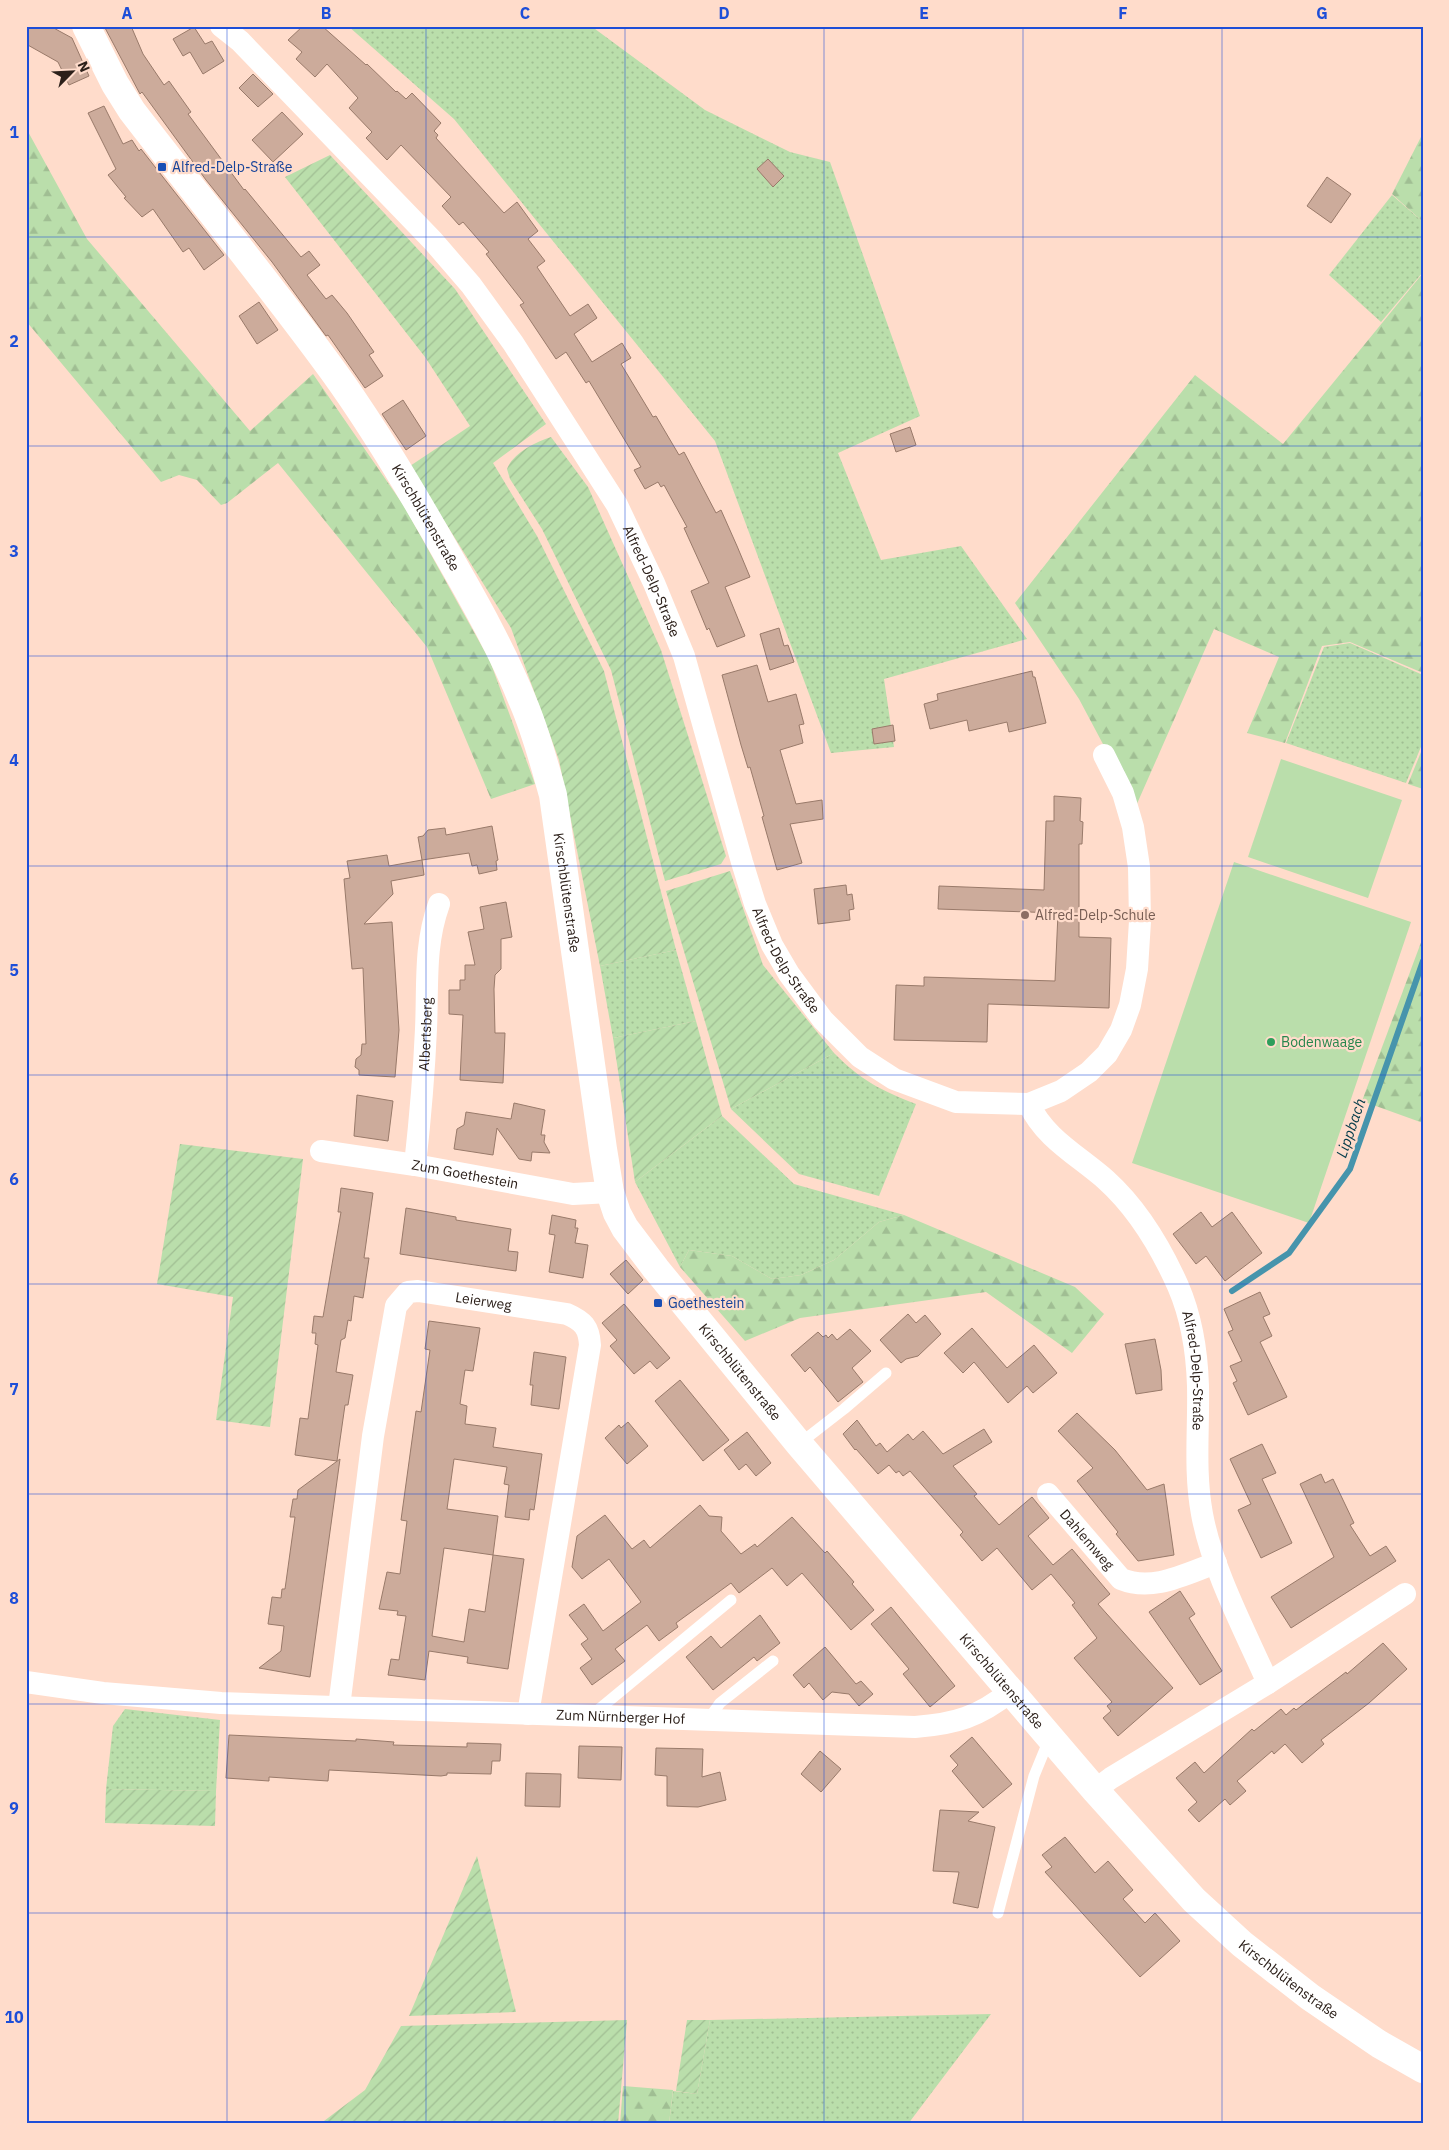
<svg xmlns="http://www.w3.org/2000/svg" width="1449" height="2150" viewBox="0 0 1449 2150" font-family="'IBM Plex Sans',sans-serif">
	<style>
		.grass { fill: url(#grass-dots) }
		.forest { fill: url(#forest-firs) }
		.garden { fill: url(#garden-furrows) }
		.pitch { fill: #badeab }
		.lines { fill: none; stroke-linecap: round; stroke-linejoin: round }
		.stream { stroke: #4694ac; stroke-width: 6 }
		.building { fill: #ccab9b; stroke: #997a6a; fill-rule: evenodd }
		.lane { stroke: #fff; stroke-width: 11 }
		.street { stroke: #fff; stroke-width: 22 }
		.secondary { stroke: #fff; stroke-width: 28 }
		.grid { fill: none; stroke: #1d4ed8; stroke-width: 1; stroke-opacity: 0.55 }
		.transit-dot { fill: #1a4fb4; stroke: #ffdccb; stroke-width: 2 }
		.education-dot { fill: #8d6e63; stroke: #ffdccb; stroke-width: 2 }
		.leisure-dot { fill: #2e9e5b; stroke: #ffdccb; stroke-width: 2 }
		.labels { text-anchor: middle; stroke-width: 4.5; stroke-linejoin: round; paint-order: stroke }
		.transit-label { font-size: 14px; fill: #164399; stroke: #ffdccb; text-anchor: start }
		.street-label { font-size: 14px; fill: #2c201a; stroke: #ffdccb }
		.education-label { font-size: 14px; fill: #785e54; stroke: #ffdccb; text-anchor: start }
		.leisure-label { font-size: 14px; fill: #27864d; stroke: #ffdccb; text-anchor: start }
		.water-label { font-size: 15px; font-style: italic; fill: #033b4a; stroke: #ffdccb }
		.neatline { fill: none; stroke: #1d4ed8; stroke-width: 2 }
		.grid-label { font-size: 16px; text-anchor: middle; font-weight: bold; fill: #1d4ed8 }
	</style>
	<defs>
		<pattern id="grass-dots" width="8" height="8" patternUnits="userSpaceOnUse" patternTransform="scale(1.25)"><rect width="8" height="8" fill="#badeab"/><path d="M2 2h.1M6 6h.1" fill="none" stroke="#a0be93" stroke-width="1.8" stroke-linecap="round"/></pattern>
		<pattern id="forest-firs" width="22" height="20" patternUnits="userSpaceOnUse" patternTransform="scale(1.25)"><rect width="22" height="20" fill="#badeab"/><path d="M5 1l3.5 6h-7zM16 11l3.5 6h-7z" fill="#a0be93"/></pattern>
		<pattern id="garden-furrows" width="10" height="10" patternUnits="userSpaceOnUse" patternTransform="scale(1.25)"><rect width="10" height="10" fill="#badeab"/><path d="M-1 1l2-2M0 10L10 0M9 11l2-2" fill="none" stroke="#a0be93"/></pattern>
	</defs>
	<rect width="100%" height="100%" fill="#ffdccb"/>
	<g class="grass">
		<path d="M348,26h243l114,84 85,42 40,10 90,254 -82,37 43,107 80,-14 66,93 -143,40 10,68 -63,6 -116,-312 -261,-322z"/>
		<path d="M1392,195l31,27v50l-42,50 -52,-47z"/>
		<path d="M1350,643l73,32v67l-17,41 -120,-40 38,-96z"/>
		<path d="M676,950l20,71 -83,17 -13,-72z"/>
		<path d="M834,1053c28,28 46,37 82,51l-37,92 -80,-22 -68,-65z"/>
		<path d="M722,1116l72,68 110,31 -25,7 -45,38 -33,15 -29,4 -40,-23 -43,-6 -9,17 -45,-85z"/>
		<path d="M125,1709l95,11 -4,71 -110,-2 7,-63z"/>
		<path d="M991,2014l-83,110h-239l4,-33 24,3 13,-74z"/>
	</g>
	<g class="forest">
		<path d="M26,128l61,111 163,192 63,-57 91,132 86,155 45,123 -44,15 -64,-152 -149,-184 -51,40 -6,2 -24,-25 -18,-5 -18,7 -135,-161z"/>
		<path d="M1423,133v89l-31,-28z"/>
		<path d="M1423,273v400l-73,-31 -28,4 -37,97 -38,-10 32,-76 -65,-28 -78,177 -57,-107 -64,-96 180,-228 88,69z"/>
		<path d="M1423,747v42l-15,-5z"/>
		<path d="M1423,937v186l-61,-22z"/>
		<path d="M904,1215l171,72 29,27 -32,39 -86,-61 -186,26 -55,23 -65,-74 9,-17 43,6 40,23 29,-4 33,-15 45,-38z"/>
		<path d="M623,2086l50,4 -4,34h-49z"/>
	</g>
	<g class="garden">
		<path d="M330,155l125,134 91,135 -53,39 44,73 67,135 72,279 -76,16 -41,-206 -48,-132 -101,-162 60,-40 -45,-69 -140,-180z"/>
		<path d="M551,437l37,50 73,163 65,206 -5,8 -56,17 -54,-211 -69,-141 -32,-50 -3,-10c6,-16 29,-27 44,-32z"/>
		<path d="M730,871l33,94 71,88 -103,56 -65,-218z"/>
		<path d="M696,1021l26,95 -87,66 -22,-144z"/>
		<path d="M180,1144l123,15 -33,268 -54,-7 17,-123 -76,-13z"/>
		<path d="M106,1789l110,2 -1,35 -110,-3z"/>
		<path d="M477,1856l39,156 -107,4z"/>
		<path d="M627,2020l-9,104h-298l45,-34 36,-64z"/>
		<path d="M687,2020h23l-13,74 -21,-3z"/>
	</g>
	<g class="pitch">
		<path d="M1281,759l121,41 -34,98 -120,-41z"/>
		<path d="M1234,862l177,60 -102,301 -177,-60z"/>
	</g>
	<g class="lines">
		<path class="stream" d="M1232,1291l57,-38 61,-84 73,-208"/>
	</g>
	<g class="building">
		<path d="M26,26h24l22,12 17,38 -20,9 -11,-23 -32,-18z"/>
		<path d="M104,26h27l12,28 21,31 5,-4 22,31 -3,2 56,76 1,-1 56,68 8,-6 11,14 -13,10 19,24 6,-4 15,18 27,39 -5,3 14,21 -18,12 -37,-53 -2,1 -54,-74 -66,-82 -64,-88 -2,2z"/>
		<path d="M303,26h19l44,39 1,-1 29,28 1,-1 9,8 6,-6 29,30 -7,8 4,4 -2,3 68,75 13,-11 21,29 -10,8 17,22 -8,6 33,49 18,-12 9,14 -23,16 18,28 30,-19 9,15 -10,6 32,53 3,-1 23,39 5,-3 32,61 5,-3 16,36 13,31 -25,10 20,49 -28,11 -8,-19 -2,2 -16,-39 18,-8 -25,-55 3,-1 -23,-42 -3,2 -3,-5 -13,7 -11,-19 7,-3 -52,-86 -3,2 -20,-31 -10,7 -36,-54 4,-2 -38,-49 3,-2 -26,-30 -4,3 -17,-19 9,-9 -50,-52 -14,15 -21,-22 6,-6 -23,-24 9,-10 -31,-34 -12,13 -19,-18 6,-7 -14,-12z"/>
		<path d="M194,27l11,17 7,-3 12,20 -21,13 -13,-22 -7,4 -10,-17z"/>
		<path d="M253,74l20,20 -15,13 -19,-19z"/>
		<path d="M104,106l19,38 9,-4 7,11 2,-2 83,106 -20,15 -15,-22 -6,4 -30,-43 -11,8 -18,-19 2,-1 -18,-22 8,-6 -28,-56z"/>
		<path d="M282,112l21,22 -30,28 -21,-22z"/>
		<path d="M768,159l16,17 -11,11 -16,-18z"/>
		<path d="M1327,177l24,17 -20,29 -24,-17z"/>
		<path d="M259,302l19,28 -21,14 -18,-28z"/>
		<path d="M403,400l23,36 -20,14 -24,-36z"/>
		<path d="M910,427l6,18 -20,7 -6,-18z"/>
		<path d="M779,628l5,18 4,-1 6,17 -24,8 -10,-36z"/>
		<path d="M757,665l11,37 28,-8 8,30 -5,1 4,18 -23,7 16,54 26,-4 1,19 -33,5 12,39 -25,7 -15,-53 2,-1 -14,-49 -2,1 -7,-23 -19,-70z"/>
		<path d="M1032,671l1,6h2l11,46 -37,9 -2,-10 -38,9 -2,-11 -37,9 -6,-25 14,-4 -1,-6z"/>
		<path d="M893,725l2,16 -21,3 -2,-15z"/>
		<path d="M1054,796l27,2 -1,23 3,1 -1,22h-3v93l32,1 -2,70 -121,-4 -1,38 -93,-2 2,-55 28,1v-9l131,4 3,-68 -120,-4 1,-23 105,4 2,-69h8z"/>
		<path d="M492,826l6,34 -2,1 1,9 -18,4 -2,-9 -5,1 -3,-13 -47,7 -4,-23 5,-1 5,-6 17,-2 1,7z"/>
		<path d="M387,855l2,11 33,-6 2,15 -33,6 2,13 -29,30 28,-2 7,108 -4,47 -36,-2v-5l-4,-3 1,-8 5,-4 1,-11h4l-3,-76 -11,1 -8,-90 6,-1 -3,-17z"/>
		<path d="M846,885l1,10 5,-1 2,15 -5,1 1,10 -32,4 -4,-35z"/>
		<path d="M506,902l6,35 -11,2v30l-6,6 -1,14 1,44h10l-2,50 -43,-3 3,-65 -14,-1v-24h11v-10h5v-15h10l-7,-33 16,-3 -4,-22z"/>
		<path d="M357,1095l36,6 -5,40 -34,-5z"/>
		<path d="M514,1103l31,7 -4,25h4l-1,7 6,11 -18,-1 -1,9 -12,-2 -22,-31 -4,27 -39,-6 3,-20 7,-4 2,-13 45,7z"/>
		<path d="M341,1188l32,5 -9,65h5l-6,40 -9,-2 -3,25 -3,-1 -3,18 -4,2 -5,32 17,3 -5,30h-3l-8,56 -42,-6 5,-37 8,1 10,-74 -3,-1 1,-11h-4l2,-17 9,1 18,-105h-3z"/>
		<path d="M406,1208l50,9v3l55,9 -3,22 10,1 -2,19 -116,-17z"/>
		<path d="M1201,1212l11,15 20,-15 30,41 -37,28 -19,-25 -10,8 -23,-30z"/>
		<path d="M552,1215l24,5 -1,8h3l-3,15 13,2 -5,33 -34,-6 6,-37 -6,-1z"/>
		<path d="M626,1260l17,20 -15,14 -18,-20z"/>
		<path d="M1260,1292l10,22 -7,3 9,19 -12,6 27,55 -39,18 -15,-32 4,-2 -7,-15 12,-5 -14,-29 5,-2 -9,-21z"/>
		<path d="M624,1304l46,54 -13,11 -7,-8 -16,13 -24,-28 7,-6 -15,-17z"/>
		<path d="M908,1314l8,9 9,-8 16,19 -23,22 -12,3 -5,4 -21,-23z"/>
		<path d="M429,1321l51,7 -7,43 -8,-1 -5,34 7,2 -2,18 31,4 -3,19 49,7 -8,56 -4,-1 -1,11 -24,-3 4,-32 -5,-1 3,-17 -53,-8 -7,50 51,7 -5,39 31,4 -16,110 -41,-6 1,-6 -39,-6 -4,29 -37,-5 3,-16 8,1 7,-44 -9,-1 1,-4 -19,-2 8,-37 13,2 7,-53 -6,-1 15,-109 5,1 9,-62 -5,-1zM444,1548l49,7 -8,57 -16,-3 -5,33 -32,-6z"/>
		<path d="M972,1328l35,40 27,-23 23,28 -24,20 -6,-7 -19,17 -34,-41 -11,11 -19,-20z"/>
		<path d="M850,1329l21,22 -19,17 11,14 -25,20 -28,-35 -5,5 -14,-17 27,-23 5,5 3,-2 2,3 4,-4 5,6z"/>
		<path d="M1155,1339l6,31 1,20 -26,4 -11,-50z"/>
		<path d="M534,1352l32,5 -7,52 -28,-4 2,-20h-3z"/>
		<path d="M680,1380l49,60 -26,21 -48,-60z"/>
		<path d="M1077,1413l38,37 32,40 17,-6 10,71 -36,6 -22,-27 2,-2 -41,-51 16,-13 -35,-37z"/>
		<path d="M857,1420l19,26 4,-3 7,9 21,-18 5,6 10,-9 20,23 41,-25 8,13 -39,24 24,28 -3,2 25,29 33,-28 17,21 -21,18 25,29 19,-16 38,45 -12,10 75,84 -55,48 -15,-18 8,-7 -4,-5 5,-4 -38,-44 23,-20 -25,-33 3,-2 -24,-29 -19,16 -35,-42 -15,13 -22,-26 3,-3 -53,-61 -7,5 -4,-5 -3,2 -7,-8 -11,9 -22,-25 -1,1 -12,-16z"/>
		<path d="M628,1422l20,24 -21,18 -22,-26 14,-13 2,3z"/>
		<path d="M747,1432l24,31 -15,13 -10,-12 -7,6 -15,-20z"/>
		<path d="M1262,1444l14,29 -14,6 30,64 -31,15 -23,-48 13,-6 -21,-45z"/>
		<path d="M340,1459l-30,218 -51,-9 22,-17 3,-25 -16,-2 4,-27 9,1 1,-9h3l10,-72h-5l3,-18h4l1,-9z"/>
		<path d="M1321,1474l4,9 8,-4 21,44 -4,2 20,31 16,-10 10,15 -105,67 -20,-31 63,-40 -34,-73z"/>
		<path d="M700,1505l9,11 13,1 -1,14 20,23 14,-10 2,3 35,-30 33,36 2,-2 27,31 -2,2 22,26 -23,20 -49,-57 -15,13 -15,-18 -33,25 -8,-10 -55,40 2,4 -19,14 -12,-16 -32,24 10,12 -33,24 -12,-17 12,-9 -11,-15 7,-5 -19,-24 15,-11 19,27 38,-29 -32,-43 -27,20 -10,-12 5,-31 28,-21 27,34 12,-9 6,8z"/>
		<path d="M1180,1591l15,23 -6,4 33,53 -22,14 -51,-73z"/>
		<path d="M891,1607l64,79 -25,21 -27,-33 6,-5 -38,-45z"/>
		<path d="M760,1615l20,28 -23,18 -3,-4 -41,33 -27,-33 25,-21 10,12z"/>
		<path d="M1383,1643l24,26 -38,34 -48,37 3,4 -22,19 -17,-19 -11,10 -2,-3 -35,30 9,10 -16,14 -5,-6 -26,23 -11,-12 9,-8 -21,-24 19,-16 9,11 48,-44 2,2 27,-22 5,6 8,-7 2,2 50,-38 1,2z"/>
		<path d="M825,1647l31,37 5,-3 12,13 -14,12 -10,-12 -17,-2 -9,8 -14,-17 -5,5 -11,-13z"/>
		<path d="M229,1735l127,6v-2l38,3 -1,3 74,2v-4l34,1 -1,17h-8l-1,13 -44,-1v2l-6,1 -112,-6 -1,11 -59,-4v4l-43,-3z"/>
		<path d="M972,1737l40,47 -29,24 -31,-37 6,-6 -8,-9z"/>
		<path d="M579,1746l43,1 -1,33 -43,-2z"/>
		<path d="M656,1748l47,1 -1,28 18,-5 6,28 -28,7 -31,-1v-30l-12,-1z"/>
		<path d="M820,1751l21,18 -20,23 -20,-18z"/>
		<path d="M526,1773l35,1 -1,33 -35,-1z"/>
		<path d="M940,1810l39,2 -11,9 27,6 -17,81 -25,-5 6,-31 -26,-1z"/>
		<path d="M1065,1837l30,36 13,-12 25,29 -10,9 22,24 10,-10 25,28 -40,36 -95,-105 7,-5 -10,-12z"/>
	</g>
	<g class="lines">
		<g class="lane">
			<path d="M799,1444l45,-35 42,-36"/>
			<path d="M592,1715l139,-115"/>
			<path d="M708,1720l12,-17 53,-42"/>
			<path d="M998,1913l36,-137 16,-39"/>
		</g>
		<g class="street">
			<path id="s1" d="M221,26l19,15 193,200 38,44 42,58 104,162 37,78 30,73 58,206 13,42 17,41 17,29 34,46 37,37 34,22 62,23 73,2 32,-13 28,-19 18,-18 14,-24 9,-25 7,-36 3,-48 -1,-54 -6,-40 -10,-34 -19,-38"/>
			<path id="s2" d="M1029,1104c15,34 50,52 77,76 31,28 55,68 72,106 13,30 19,67 20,100 1,43 -4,85 4,128 10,55 43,117 66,169l-157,95 -16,12"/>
			<path id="s3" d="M321,1151l94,14 158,29 37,-2"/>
			<path id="s4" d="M415,1165c5,-45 9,-91 11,-136 2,-43 -2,-84 13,-125"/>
			<path id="s5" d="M1048,1494l73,85c32,13 64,-5 95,-16"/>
			<path id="s6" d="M26,1682l77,11 118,10 694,24c40,-3 64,-10 96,-36"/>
			<path d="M1268,1683l137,-89"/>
			<path id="s7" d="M339,1707l34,-271 23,-130 12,-14 10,-1 149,23c16,7 22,13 23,31l-62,369"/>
		</g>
		<path class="secondary" id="s8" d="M86,26l29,58 17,27c67,87 137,172 201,260 42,58 81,124 116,186 27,47 54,95 74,145 13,30 21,61 30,93l50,354 7,43 7,21 8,15 31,41 143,175 296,346 99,110 48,44 68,53 69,47 44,25"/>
	</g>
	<path class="grid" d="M227,26v2098M426,26v2098M625,26v2098M824,26v2098M1023,26v2098M1222,26v2098M26,237h1397M26,446h1397M26,656h1397M26,866h1397M26,1075h1397M26,1284h1397M26,1494h1397M26,1704h1397M26,1913h1397"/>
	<g class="transit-dot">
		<rect x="157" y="162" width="10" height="10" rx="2.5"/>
		<rect x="653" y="1298" width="10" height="10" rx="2.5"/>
	</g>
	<circle class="education-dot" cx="1025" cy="915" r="5"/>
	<circle class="leisure-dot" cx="1271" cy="1042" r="5"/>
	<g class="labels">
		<g class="transit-label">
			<text x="172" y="172">Alfred-Delp-Straße</text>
			<text x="668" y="1308">Goethestein</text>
		</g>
		<g class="street-label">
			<text dy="5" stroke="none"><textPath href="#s8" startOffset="599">Kirschblütenstraße</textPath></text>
			<text dy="5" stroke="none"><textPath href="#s1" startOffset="708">Alfred-Delp-Straße</textPath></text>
			<text dy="5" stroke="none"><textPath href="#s8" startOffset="1004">Kirschblütenstraße</textPath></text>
			<text dy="5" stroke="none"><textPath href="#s1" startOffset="1112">Alfred-Delp-Straße</textPath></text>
			<text dy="5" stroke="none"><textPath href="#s4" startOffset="131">Albertsberg</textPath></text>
			<text dy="5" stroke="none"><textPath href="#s3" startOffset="146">Zum Goethestein</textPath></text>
			<text dy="5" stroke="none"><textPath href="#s7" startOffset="500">Leierweg</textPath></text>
			<text dy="5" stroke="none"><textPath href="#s2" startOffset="325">Alfred-Delp-Straße</textPath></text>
			<text dy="5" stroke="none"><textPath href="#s8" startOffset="1530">Kirschblütenstraße</textPath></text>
			<text dy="5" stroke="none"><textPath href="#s5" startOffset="60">Dahlemweg</textPath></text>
			<text dy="5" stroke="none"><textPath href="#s8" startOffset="1935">Kirschblütenstraße</textPath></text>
			<text dy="5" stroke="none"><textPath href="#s6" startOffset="596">Zum Nürnberger Hof</textPath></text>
			<text dy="5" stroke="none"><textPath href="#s8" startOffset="2350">Kirschblütenstraße</textPath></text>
		</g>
		<g class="education-label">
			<text x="1035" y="920">Alfred-Delp-Schule</text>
		</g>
		<g class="leisure-label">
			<text x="1281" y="1047">Bodenwaage</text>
		</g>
		<g class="water-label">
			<text transform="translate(1351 1128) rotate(-71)" y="5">Lippbach</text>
		</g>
	</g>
	<rect width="1449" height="2150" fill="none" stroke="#ffdccb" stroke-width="55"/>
	<g transform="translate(72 72) rotate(66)" stroke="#ffdccb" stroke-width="4" paint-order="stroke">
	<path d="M0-4L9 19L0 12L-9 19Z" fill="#2c201a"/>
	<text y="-8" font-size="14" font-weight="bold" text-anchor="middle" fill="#2c201a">N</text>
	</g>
	<rect x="28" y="28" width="1394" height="2094" class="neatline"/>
	<g class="grid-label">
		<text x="127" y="19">A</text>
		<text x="326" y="19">B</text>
		<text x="525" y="19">C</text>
		<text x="724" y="19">D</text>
		<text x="924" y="19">E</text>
		<text x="1123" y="19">F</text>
		<text x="1322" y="19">G</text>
		<text x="14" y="138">1</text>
		<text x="14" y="347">2</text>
		<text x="14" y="557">3</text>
		<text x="14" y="766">4</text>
		<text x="14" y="976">5</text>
		<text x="14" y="1185">6</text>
		<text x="14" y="1395">7</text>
		<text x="14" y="1604">8</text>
		<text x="14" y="1814">9</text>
		<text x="14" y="2023">10</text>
	</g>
</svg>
